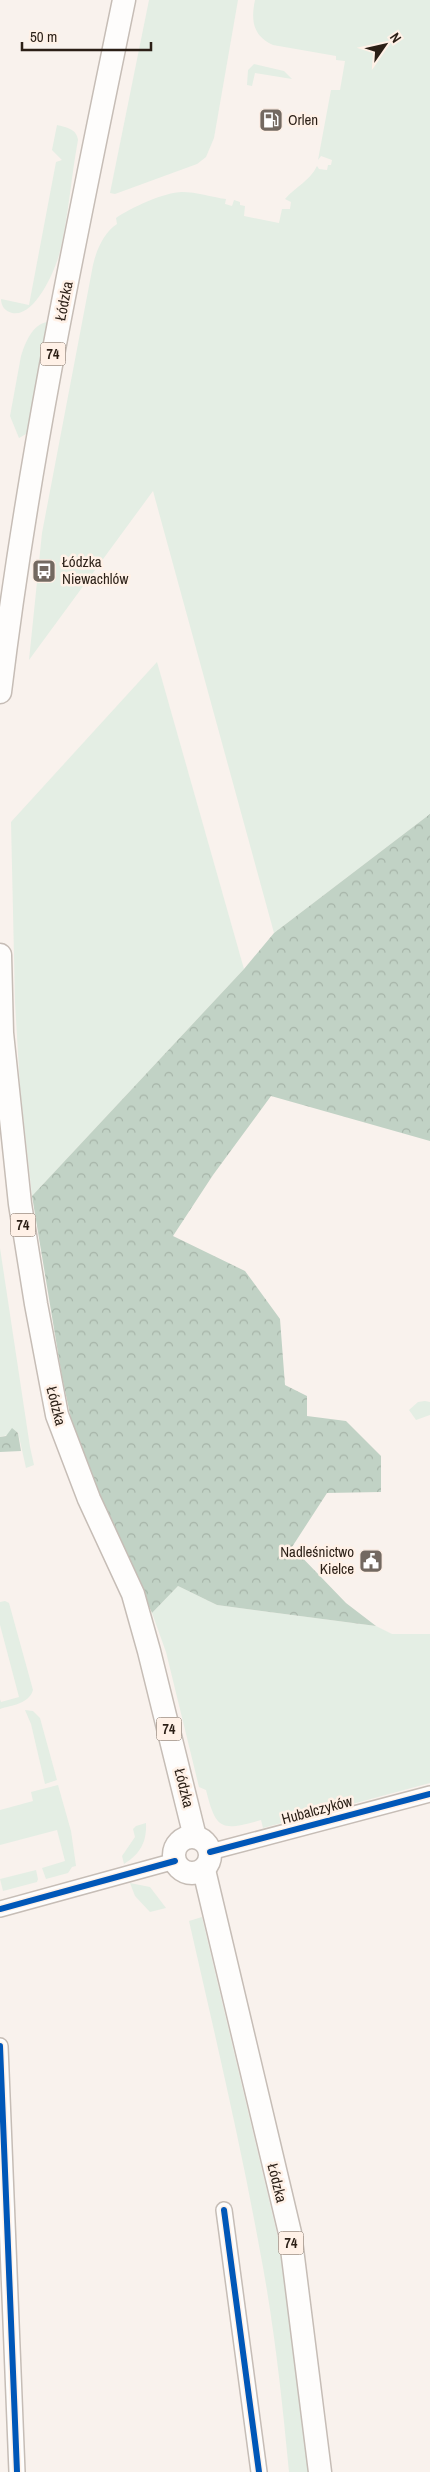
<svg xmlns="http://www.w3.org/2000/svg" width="430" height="2472" viewBox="0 0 430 2472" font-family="'Archivo Narrow',sans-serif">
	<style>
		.green { fill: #e4eee4 }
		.forest { fill: url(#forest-crowns) }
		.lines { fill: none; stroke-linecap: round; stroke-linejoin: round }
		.street-casing { stroke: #c6bdb6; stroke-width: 18 }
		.primary-casing { stroke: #c6bdb6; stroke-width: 25 }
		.street { stroke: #fefdfc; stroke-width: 15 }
		.primary { stroke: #fefdfc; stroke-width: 22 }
		.cycleway-casing { stroke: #fff1e7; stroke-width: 9 }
		.cycleway { stroke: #0057b8; stroke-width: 6 }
		.labels { text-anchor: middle; stroke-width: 5; stroke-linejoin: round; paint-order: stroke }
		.shield { fill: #fff1e7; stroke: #6b5e55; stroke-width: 1 }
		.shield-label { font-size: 14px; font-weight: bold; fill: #2b1f16 }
		.poi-label { font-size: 15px; fill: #2b1f16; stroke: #fff1e7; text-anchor: start }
		.street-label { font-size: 15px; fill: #2b1f16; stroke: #fff1e7 }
	</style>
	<defs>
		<pattern id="forest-crowns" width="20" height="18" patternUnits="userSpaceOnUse" patternTransform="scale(1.25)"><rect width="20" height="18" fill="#c1d2c5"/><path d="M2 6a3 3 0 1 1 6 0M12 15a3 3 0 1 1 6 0" fill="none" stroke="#a6b4a8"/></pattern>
	</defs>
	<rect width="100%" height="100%" fill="#f9f2ed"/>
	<g class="green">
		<path d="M149,0h89l-24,138 -8,19 -9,7 -82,30 -5,-1z"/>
		<path d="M255,0h175v814l-156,119 -121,-442 -124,169 13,-127 51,-268c3,-14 11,-33 24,-41l-1,-6c14,-10 49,-26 66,-26 15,0 29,5 44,7l-1,5 7,2 2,-6 6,2v3l5,1 -1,10 35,7 3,-14h8l1,-7 -6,-3c10,-12 25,-18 32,-33l2,3 8,1 1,-5h3l1,-5 -11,-4 -3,4 13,-70h9l5,-29 -9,-1v-4l-63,-11c-21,-9 -22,-26 -18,-45z"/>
		<path d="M254,64l30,7 8,8 -37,-6 -3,13 -5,-1 1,-15z"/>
		<path d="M57,125c9,2 20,4 21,15 -7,37 -9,74 -18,111 -4,18 -25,67 -48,62 -7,-2 -11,-7 -11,-14l28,6 27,-143 6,-2 -10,-10z"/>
		<path d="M48,322l-19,104 -3,8 -7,4 -9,-22 11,-60c4,-13 12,-33 27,-34z"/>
		<path d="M157,662l87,307 -212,227 -12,-108 -5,-86 -4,-180z"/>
		<path d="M0,1248l30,199 4,18 -8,3 -8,-36 -18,5z"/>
		<path d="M425,1401l5,1v13l-14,5 -7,-10 9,-8z"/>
		<path d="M178,1586l39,19 159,21 16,8h38v149l-167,45 -2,-8c-39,11 -45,11 -55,-30l-7,-3 -33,-135 -14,-39z"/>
		<path d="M5,1601l4,2 24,87c-4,14 -21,15 -33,19v-10l1,3 18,-5 -19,-72v-23z"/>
		<path d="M25,1710l8,1 7,7 17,62 -12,4 -14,-60z"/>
		<path d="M58,1785l13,46 5,35 -4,1 -4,6 -22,6 -4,-11 23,-7 -8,-31 -57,15v-35l33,-9 -2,-9z"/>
		<path d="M146,1823c1,19 -6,31 -22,41l-2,-8 13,-19 -2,-8 3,-3z"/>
		<path d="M36,1870l2,9 -1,3 -34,9 -3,-12z"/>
		<path d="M130,1883l20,4 16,21 -16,4 -15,-16z"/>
		<path d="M202,1917l78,329 12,77 19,149h-22c-7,-74 -15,-148 -29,-221 -20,-111 -46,-220 -71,-330z"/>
	</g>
	<g class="forest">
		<path d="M430,814v327l-159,-45 -58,79 -40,61 72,35 35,48 5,66 22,11v20l39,5 35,35v36l-54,1 -35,54 54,56 30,23 -159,-21 -39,-19 -26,27 -74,-162 -16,-74 -30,-181 212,-227 30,-36z"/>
		<path d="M12,1428l6,5 3,18 -21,1v-15l6,-1z"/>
	</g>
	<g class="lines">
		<g class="street-casing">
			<g id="street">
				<path d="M210,1852l220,-58"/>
				<path d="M0,1909l175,-48"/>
				<path d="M0,2046l17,426"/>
				<path d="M224,2210l35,262"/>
			</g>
		</g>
		<g class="primary-casing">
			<g id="primary">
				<path d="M0,692c28,-233 77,-463 124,-692"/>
				<path d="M0,955l2,78 18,171 16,100 21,111 32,84 44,95 16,57 46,186"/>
				<circle cx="192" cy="1855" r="18"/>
				<path d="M204,1870l86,363 30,239"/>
			</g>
		</g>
		<use href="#street" class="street"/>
		<use href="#primary" class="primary"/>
		<g class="cycleway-casing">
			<g id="cycleway">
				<path d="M210,1852l220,-58"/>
				<path d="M0,1909l175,-48"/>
				<path d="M0,2046l17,426"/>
				<path d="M224,2210l35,262"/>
			</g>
		</g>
		<use href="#cycleway" class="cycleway"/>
	</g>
	<defs>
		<g id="fuel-square" transform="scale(1.25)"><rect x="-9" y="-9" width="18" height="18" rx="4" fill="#736961" stroke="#fff1e7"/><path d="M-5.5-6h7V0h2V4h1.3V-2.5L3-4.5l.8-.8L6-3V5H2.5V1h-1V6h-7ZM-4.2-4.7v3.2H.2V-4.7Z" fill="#fff"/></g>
		<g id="bus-square" transform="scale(1.25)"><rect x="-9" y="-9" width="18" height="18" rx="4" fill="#736961" stroke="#fff1e7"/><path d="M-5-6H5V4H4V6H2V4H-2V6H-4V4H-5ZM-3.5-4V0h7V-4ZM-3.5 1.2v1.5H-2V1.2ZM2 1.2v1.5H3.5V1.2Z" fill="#fff"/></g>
		<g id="civic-square" transform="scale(1.25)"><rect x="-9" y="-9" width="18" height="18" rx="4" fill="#736961" stroke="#fff1e7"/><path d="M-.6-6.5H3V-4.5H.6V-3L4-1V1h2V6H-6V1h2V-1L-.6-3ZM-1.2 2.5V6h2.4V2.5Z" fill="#fff"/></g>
	</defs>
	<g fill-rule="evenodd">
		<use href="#fuel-square" x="271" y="120"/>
		<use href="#bus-square" x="44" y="571"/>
		<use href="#civic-square" x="371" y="1561"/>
	</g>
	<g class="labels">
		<g class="shield">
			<rect x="40.5" y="342.5" width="25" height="23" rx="4"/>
			<rect x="10.5" y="1213.5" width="25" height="23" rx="4"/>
			<rect x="156.5" y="1717.5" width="25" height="23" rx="4"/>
			<rect x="278.5" y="2231.5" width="25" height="23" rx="4"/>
		</g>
		<g class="shield-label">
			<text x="53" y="359">74</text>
			<text x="23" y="1230">74</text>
			<text x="169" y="1734">74</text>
			<text x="291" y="2248">74</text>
		</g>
		<g class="poi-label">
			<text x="288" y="125">Orlen</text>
			<text x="62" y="567">Łódzka<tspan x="62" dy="17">Niewachlów</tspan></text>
			<text x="354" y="1557" text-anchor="end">Nadleśnictwo<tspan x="354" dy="17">Kielce</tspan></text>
		</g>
		<g class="street-label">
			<text transform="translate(64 301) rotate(-79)" y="5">Łódzka</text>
			<text transform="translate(56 1406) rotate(76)" y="5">Łódzka</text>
			<text transform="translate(184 1788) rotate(76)" y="5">Łódzka</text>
			<text transform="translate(317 1810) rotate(-15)" y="5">Hubalczyków</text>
			<text transform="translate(277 2183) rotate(76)" y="5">Łódzka</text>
		</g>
	</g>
	<g transform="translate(385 45) rotate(56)" stroke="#fff1e7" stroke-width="4" paint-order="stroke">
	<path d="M0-4L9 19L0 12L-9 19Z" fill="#2b1f16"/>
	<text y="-8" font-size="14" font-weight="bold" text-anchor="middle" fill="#2b1f16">N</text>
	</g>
	<path d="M22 42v8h129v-8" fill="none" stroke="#2b1f16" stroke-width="2.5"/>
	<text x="30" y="42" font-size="15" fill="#2b1f16" stroke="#fff1e7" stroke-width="4" paint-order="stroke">50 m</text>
</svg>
